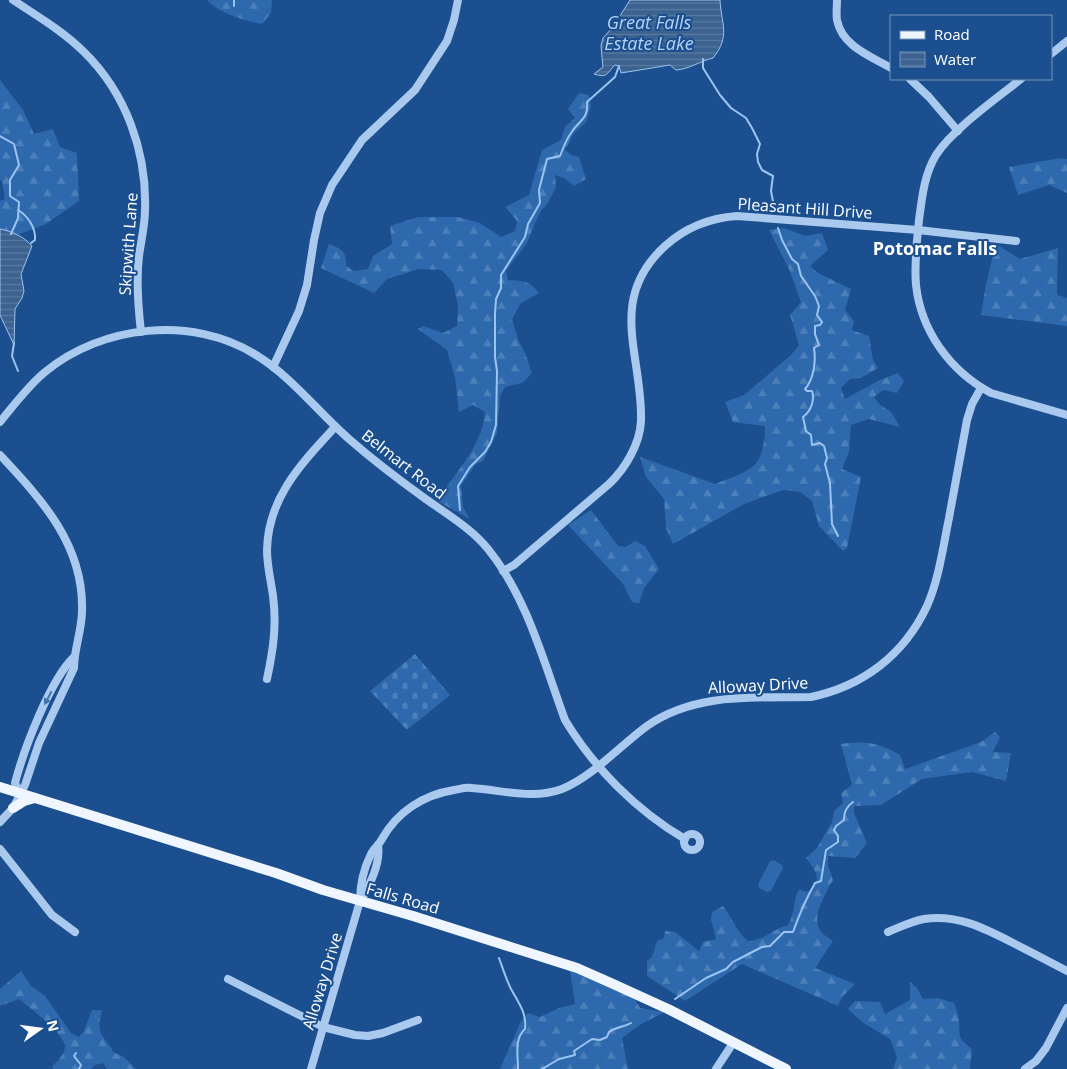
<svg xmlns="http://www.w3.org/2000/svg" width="1067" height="1069" viewBox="0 0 1067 1069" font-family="'Open Sans',sans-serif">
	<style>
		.grass { fill: #2e69ad }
		.forest { fill: url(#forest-firs) }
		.cemetery { fill: url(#cemetery-stones) }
		.water { fill: url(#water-rules); stroke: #9cc4f0 }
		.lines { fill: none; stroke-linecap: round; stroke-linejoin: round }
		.stream { stroke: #9cc4f0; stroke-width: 2 }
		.minor { stroke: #a9c9ee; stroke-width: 8 }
		.major { stroke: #f0f6ff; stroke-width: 10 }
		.oneway { fill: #4674ac }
		.labels { text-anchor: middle; stroke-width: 4; stroke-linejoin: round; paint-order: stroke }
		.street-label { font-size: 16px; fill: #fff; stroke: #1b4f8f }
		.water-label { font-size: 18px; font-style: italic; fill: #b5d3f5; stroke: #1b4f8f }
		.neighbourhood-label { font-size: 18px; font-weight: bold; fill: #fff; stroke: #1b4f8f }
	</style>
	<defs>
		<pattern id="forest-firs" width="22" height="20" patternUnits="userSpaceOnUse" patternTransform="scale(1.25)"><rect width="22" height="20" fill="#2e69ad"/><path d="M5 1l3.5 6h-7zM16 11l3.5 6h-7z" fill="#4d80b9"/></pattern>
		<pattern id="cemetery-stones" width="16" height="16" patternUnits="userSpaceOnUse" patternTransform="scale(1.25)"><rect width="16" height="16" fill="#2e69ad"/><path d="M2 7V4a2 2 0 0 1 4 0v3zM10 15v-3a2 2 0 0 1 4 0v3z" fill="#4d80b9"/></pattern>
		<pattern id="water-rules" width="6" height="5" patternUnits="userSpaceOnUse" patternTransform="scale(1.25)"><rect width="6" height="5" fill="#3c6290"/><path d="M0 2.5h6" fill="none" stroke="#597aa1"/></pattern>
	</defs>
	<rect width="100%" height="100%" fill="#1b4f8f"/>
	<path class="grass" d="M774,860l8,5 1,3 -12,23 -4,1 -8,-4 -1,-4 12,-23z"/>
	<g class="forest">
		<path d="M207,0h65l-1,13 -9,11c-17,-3 -44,-11 -55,-24z"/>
		<path d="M0,80l23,30 11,24 19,-5 7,18 17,6 2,48 -33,23 -29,11 -17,-6v-28l5,-2 -3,-18 -2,-1z"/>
		<path d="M579,93l10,2 2,12 -5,15 -12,11 -9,17 6,5 8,2 7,22 -12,7 -10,-8 -9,-3 1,12 -8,16 -7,8 -6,12 -8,20 -21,28 2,9c15,1 21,0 31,13l-18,10 -9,16 7,23 6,11 7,20 -10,10 -17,4 -5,9 -3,37 -14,28 -8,4 -14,21 2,21 7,12 -31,-17 3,-9c18,-25 40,-49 43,-81l-12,-7 -14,7 -4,-35 -8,-27 -29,-21 5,-3 20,7 14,-7 1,-20 -5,-23 -11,-13 -23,-1 -32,10 -13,14 -53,-25 8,-24c13,5 17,7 17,21l7,6 15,-2 5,-13 19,-12 -2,-18 28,-9h40l22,6 21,14 14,-6 2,-10 -12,-14 24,-12 13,-45 19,-10 4,-13 10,-9 -7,-9z"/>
		<path d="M1060,158l7,1v34l-18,-8 -31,10 -9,-28z"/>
		<path d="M784,228l21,8 17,-3 6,17 -18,16 8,7 33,16 -6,21 9,11 -2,9 17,6 4,24 5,8 -17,10 -11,1 -9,9 4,11 33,-18 20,-8 6,8 -7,12 -14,-3 -9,7 6,8 11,7 9,15 -31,-8 -18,6 -2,27 -7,17 19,8 -14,71 -4,3 -24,-25 -7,-25 -12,-9 -17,-2 -39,14 -71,40 -7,-16 -2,-29 -18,-22 -6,-20 75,27c12,-5 27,-9 37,-17 11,-8 13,-28 13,-41l-32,-4 -8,-20 19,-7 47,-40 8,-10 -9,-30 11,-13 -12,-33 -20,-39z"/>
		<path d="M996,244l24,15 38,-11 -1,47 10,3v28l-86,-11 5,-31z"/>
		<path d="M591,510l27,36 8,1 9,-6 10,5 14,23 -15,19 -5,15 -7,-1 -9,-18 -55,-59z"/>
		<path d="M995,732l5,5 -7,15 18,1 -5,28 -34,-9 -50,7 -41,26 -27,1v7l13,30 -12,15 -27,-2v9l5,15c-7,13 -22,36 -13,50 2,4 9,8 13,11l-18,27 40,16 -12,12 -5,10 -96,-42 -57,37 -38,-25v-15l5,-4 5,-16 7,-3 1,-7 10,1 24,19 4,-9 13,-3 -5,-20 1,-7 11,-6c10,13 13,25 25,35 18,-1 24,-12 40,-16 7,-11 5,-25 11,-36l8,3c18,-10 8,-22 -1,-34l11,-10 15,-26 2,-11 9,-8 -2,-10 11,-8 -11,-41c27,-3 35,-2 59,11l5,14 76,-27z"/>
		<path d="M21,971l10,15 14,10 26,37 8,4 5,-6 8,-21h10c-1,6 -4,15 -2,21 3,9 10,12 13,21l11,5 12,12h-29l-4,-6 -8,2 -4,4h-38l-1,-2c5,-6 13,-13 13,-20 1,-12 -36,-40 -46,-48l-19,7v-17z"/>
		<path d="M570,971l63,25 7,12 25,4 -24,12 -19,14 6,31h-128l21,-48 7,-8 12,4 19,-9 16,-4z"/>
		<path d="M910,982l7,6 6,11 15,-1 16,5c2,6 5,13 5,19 1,18 -1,15 13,27l-2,20h-77l4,-12 -7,-18 -28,-17 -14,-13 7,-8 25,1 5,12 25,-14z"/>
	</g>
	<path class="cemetery" d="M415,654l35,41 -43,35 -37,-39z"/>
	<g class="water">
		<path d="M630,0h90c1,23 11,36 -7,58 -13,3 -23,11 -37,12l-6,-5 -49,8 -2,-7 -4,-1c-9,9 -7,13 -21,9l9,-7 -2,-21 2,-8 10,-11z"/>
		<path d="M0,229c11,2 25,8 32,17l-11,28 3,17 -2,7 -7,11 -1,36 -14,-30z"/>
	</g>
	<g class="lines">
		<g class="stream">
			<path d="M234,0v6"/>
			<path d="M703,59v9l17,27 11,13 15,10 6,10 8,16 -3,10 1,8 4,8 11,6 -2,15 4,21"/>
			<path d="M0,136l14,8 5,21 -9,15v16l9,6 -1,16 -7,16"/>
			<path d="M18,210c10,6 18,18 17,30l-4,3"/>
			<path d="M778,228l4,12 10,19 6,5 3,12 14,20 4,10 -2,9 5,7 -2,3 -5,1v8l4,11 -5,3c2,13 0,31 -9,41l2,2h5c3,9 -1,20 -9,26l3,14 5,4 1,10 8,-2 4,3 3,12 -2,6 5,19 2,41 6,12"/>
			<path d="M14,343l-2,13 6,15"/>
			<path d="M460,510l-2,-24 12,-19 15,-15 6,-10 5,-17 1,-54 -2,-14v-43l1,-15 5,-11v-13l24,-38 3,-13 12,-21 -1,-13 8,-31 13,-3c3,-8 6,-16 11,-23 8,-13 18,-14 16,-31l28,-25 4,-11"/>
			<path d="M499,958c4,11 7,21 12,31 7,13 16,24 14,40 -11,10 -7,26 -7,40"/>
			<path d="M675,999l31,-21 20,-9 7,-7 29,-15 8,-1 14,-14h9c6,-17 13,-33 22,-49l6,-2 5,-31 12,-8v-6l-4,-6 2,-4 8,-6c0,-8 2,-13 9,-18"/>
			<path d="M76,1053l-2,3 7,9 -2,4"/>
			<path d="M542,1069l17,-10 16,-4 -1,-4 18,-12 8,1 7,-3 2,-5c7,-5 15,-5 22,-9"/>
		</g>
		<g class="minor">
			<path d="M13,0c24,16 50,31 71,52 42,41 63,100 61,158 0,15 -4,31 -6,46 -3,25 -1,50 2,76"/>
			<path d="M837,0c0,6 -1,14 0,20 5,26 33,36 54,48"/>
			<path d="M1051,54l16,-13"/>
			<path d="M910,79l19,18 29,34"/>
			<path d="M1021,79c-25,20 -68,50 -85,76 -12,20 -14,43 -17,65 -2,21 -5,43 -3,65 5,46 34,86 75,108l76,22"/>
			<path d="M273,367l26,-56 8,-26 7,-45 6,-27 12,-28 30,-45 53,-50 32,-49 7,-21 4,-20"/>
			<path d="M0,422c14,-17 28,-36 45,-50 57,-47 147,-57 211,-17 36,22 61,56 93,84 24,21 49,40 74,58 22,16 48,31 65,52 39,48 56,114 77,171 29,48 72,91 120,119"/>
			<path d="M0,455c42,45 84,90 82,156 0,19 -8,38 -8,57l-35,75 -14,42 -12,23 -13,14"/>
			<path d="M503,571l11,-6 95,-81c16,-15 31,-40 32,-63 2,-65 -35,-121 24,-175 21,-19 44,-28 72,-30l181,14 98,11"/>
			<path d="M267,679c6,-28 10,-54 6,-83 -2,-15 -6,-30 -6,-46 1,-53 35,-87 68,-123"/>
			<path d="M20,793l-5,-10c9,-34 35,-103 59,-126"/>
			<circle cx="692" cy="842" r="8"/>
			<path d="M0,849l52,66 23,17"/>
			<path d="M360,901c0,-17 3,-31 11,-47 2,-5 8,-9 11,-15 15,-27 41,-44 72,-49 6,-1 12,-3 18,-2 30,2 61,12 90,1 30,-12 59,-44 85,-63 48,-34 109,-28 164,-29 52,-11 93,-42 116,-91 12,-27 16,-59 22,-88 6,-33 12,-65 18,-98l5,-16 9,-16"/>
			<path d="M888,932c12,-5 24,-11 36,-13 34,-5 62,10 91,25 18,9 35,18 52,27"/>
			<path d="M228,979l95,48 32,8 13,1 15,-3 35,-13"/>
			<path d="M311,1069l49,-168c10,-16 21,-37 18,-56"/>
			<path d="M716,1069l17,-26"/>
			<path d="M1025,1069l11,-8 10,-13 21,-40"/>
		</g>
		<g class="major">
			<path d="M0,787l276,86 47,17 90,26 164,52 34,15 57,26 118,60"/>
			<path d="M13,808l11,-7 11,-3"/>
		</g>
	</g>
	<defs><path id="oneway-solid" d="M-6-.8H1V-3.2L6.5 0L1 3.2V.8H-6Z" transform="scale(1.25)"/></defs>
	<use class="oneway" href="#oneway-solid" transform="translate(48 698) rotate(118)"/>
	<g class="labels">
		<g class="street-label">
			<text transform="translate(805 208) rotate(4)" y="6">Pleasant Hill Drive</text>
			<text transform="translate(128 244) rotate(-86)" y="6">Skipwith Lane</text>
			<text transform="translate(404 464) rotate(38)" y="6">Belmart Road</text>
			<text transform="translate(758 685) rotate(-3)" y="6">Alloway Drive</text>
			<text transform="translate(403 898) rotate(16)" y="6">Falls Road</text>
			<text transform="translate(322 981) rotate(-73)" y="6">Alloway Drive</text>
		</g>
		<g class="water-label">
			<text x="649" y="29">Great Falls<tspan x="649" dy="21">Estate Lake</tspan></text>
		</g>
		<g class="neighbourhood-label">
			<text x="935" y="255">Potomac Falls</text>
		</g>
	</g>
	<rect x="890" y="15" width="162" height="65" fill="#1b4f8f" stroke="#7695bc"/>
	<rect x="900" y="31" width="25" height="8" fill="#f0f6ff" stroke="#7695bc"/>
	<text x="934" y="40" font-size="15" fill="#ffffff">Road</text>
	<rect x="900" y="52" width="25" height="15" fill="url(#water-rules)" stroke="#7695bc"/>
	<text x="934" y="65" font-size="15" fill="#ffffff">Water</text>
	<g transform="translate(40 1029) rotate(76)" stroke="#1b4f8f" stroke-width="4" paint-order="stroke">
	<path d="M0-4L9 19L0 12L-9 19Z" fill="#ffffff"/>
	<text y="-8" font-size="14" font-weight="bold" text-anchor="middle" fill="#ffffff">N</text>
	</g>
</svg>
